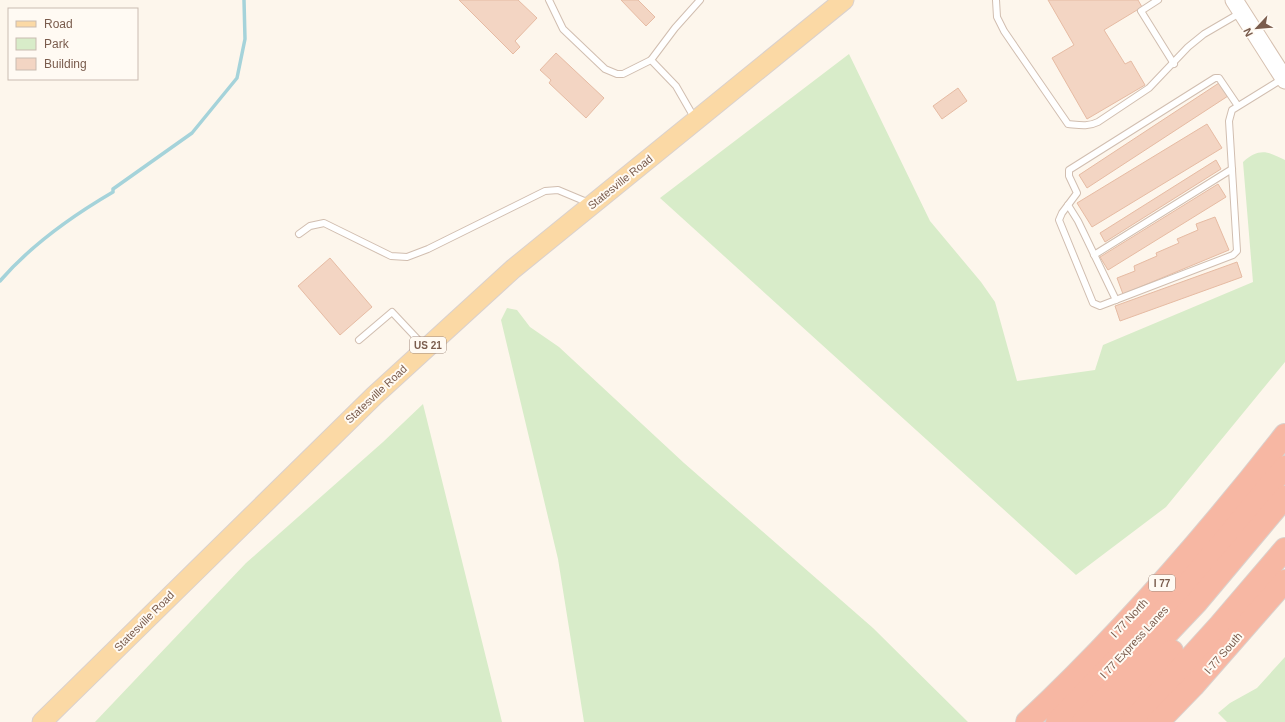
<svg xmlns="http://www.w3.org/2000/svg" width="1285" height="722" viewBox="0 0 1285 722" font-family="Arial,sans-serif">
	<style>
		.green { fill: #d8ecc9 }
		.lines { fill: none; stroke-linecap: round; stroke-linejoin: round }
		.stream { stroke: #a5d3da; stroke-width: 3.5 }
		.building { fill: #f3d5c3; stroke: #e6bba3 }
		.lane-casing { stroke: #d1beb0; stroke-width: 8 }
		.secondary-casing { stroke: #d6c0b0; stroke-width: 19 }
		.primary-casing { stroke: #dad1cd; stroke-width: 21 }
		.highway-casing { stroke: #dad1cd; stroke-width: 24 }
		.lane { stroke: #fff; stroke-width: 6 }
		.secondary { stroke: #fff; stroke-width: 17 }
		.primary { stroke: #fbd9a5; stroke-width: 19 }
		.highway { stroke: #f7b7a3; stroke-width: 22 }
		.labels { text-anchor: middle; stroke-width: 4; stroke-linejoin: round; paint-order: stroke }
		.shield { fill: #fffaf3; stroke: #a28b7f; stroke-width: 1 }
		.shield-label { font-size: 10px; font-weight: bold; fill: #7a5c4d }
		.street-label { font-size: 11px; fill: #7a5c4d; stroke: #fffaf3 }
	</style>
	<rect width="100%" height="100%" fill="#fdf6ec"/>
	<g class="green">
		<path d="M849,54l81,167 51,61 14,20 22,79 78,-11 8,-25 150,-63 -10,-120c16,-14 24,-11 42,-2v202l-119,145 -90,68 -416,-377z"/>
		<path d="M507,308l10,2 13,17 29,20 125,116 189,165 95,94h-384l-26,-163 -57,-239z"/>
		<path d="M423,404l79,318h-407l151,-159 137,-121z"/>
		<path d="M1285,657v65h-58l-9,-9 12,-10 27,-15z"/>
	</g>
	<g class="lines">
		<path class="stream" d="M0,281c31,-36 72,-65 113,-89v-3l79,-56 45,-55 8,-39 -1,-39"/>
	</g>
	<g class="building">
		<path d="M459,0h59l19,18 -22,23 5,6 -7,7z"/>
		<path d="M621,0h17l17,17 -9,9z"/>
		<path d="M1048,0h90l4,7 -38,23 21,34 6,-3 14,24 -58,34 -35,-61 22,-13z"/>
		<path d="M556,53l48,45 -18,20 -37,-35 2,-3 -11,-10z"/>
		<path d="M1219,83l9,13 -141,92 -8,-13z"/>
		<path d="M958,88l9,13 -25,18 -9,-13z"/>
		<path d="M1207,124l15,24 -130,79 -15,-24z"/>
		<path d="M1216,160l5,9 -116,73 -5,-9z"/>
		<path d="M1218,184l8,13 -118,73 -8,-13z"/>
		<path d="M1215,217l14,33 -106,44 -6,-16 18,-7 -1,-5 23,-10 -1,-3 23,-10 -2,-4 21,-9 -2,-6z"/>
		<path d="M330,258l42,49 -32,28 -42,-49z"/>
		<path d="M1237,262l5,15 -122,44 -5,-15z"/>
	</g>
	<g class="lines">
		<g class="lane-casing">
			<g id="lane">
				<path d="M549,0l14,29 42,40 12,5h6l28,-14"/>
				<path d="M996,0l1,17 7,14 64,93c11,1 20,3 30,-2l51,-34 39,-41 16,-13 36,-21"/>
				<path d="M1158,0l-17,11 33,53"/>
				<path d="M1238,106l-19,-28h-4l-146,92v6l8,17 -15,20 -3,7 34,83 7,3 133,-51 4,-4 -8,-130 3,-11 50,-31"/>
				<path d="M695,119l-19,-33 -25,-26 24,-32 25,-28"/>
				<path d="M1068,205l10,16 38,79"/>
				<path d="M299,234l11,-8 14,-3 67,33 16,1 21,-8 117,-58 13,-1 31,13"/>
				<path d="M1094,255l138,-86"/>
				<path d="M359,340l33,-28 32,34"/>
			</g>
		</g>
		<g class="secondary-casing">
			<path id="secondary" d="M1234,0l51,80"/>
		</g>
		<g class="primary-casing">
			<path id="primary" d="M42,722l332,-326 139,-127 331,-269"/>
		</g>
		<g class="highway-casing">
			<g id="highway">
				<path d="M1027,722c94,-88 179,-186 258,-287"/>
				<path d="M1057,722l125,-131 103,-124"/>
				<path d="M1083,722l113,-119 89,-106"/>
				<path d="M1107,722l65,-71"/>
				<path d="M1132,722l88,-97 65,-76"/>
				<path d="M1158,722l35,-36 92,-105"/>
			</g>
		</g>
		<use href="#lane" class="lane"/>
		<use href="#secondary" class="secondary"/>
		<use href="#primary" class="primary"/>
		<use href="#highway" class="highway"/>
	</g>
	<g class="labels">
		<g class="shield">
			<rect x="410" y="337" width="36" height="16" rx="3"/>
			<rect x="1149" y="575" width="26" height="16" rx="3"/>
		</g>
		<g class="shield-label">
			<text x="428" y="349">US 21</text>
			<text x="1162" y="587">I 77</text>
		</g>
		<g class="street-label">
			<text transform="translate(620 182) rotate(-39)" y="4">Statesville Road</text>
			<text transform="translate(376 394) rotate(-43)" y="4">Statesville Road</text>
			<text transform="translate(1129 618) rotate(-47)" y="4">I 77 North</text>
			<text transform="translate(144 621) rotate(-45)" y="4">Statesville Road</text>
			<text transform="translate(1134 642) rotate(-47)" y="4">I 77 Express Lanes</text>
			<text transform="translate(1223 653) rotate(-49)" y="4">I-77 South</text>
		</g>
	</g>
	<rect x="8" y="8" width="130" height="72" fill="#fffaf3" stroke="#cabbb1"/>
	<rect x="16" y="21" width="20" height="6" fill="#fbd9a5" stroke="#cabbb1"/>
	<text x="44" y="28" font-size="12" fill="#7a5c4d">Road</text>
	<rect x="16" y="38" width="20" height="12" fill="#d8ecc9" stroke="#cabbb1"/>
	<text x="44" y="48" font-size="12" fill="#7a5c4d">Park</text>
	<rect x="16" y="58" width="20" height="12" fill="#f3d5c3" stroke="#cabbb1"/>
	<text x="44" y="68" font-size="12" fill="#7a5c4d">Building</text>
	<g transform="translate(1257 28) rotate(244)" stroke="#fffaf3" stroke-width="3" paint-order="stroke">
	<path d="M0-3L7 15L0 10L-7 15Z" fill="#7a5c4d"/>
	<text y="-6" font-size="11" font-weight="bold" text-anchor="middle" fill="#7a5c4d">N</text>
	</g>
</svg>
